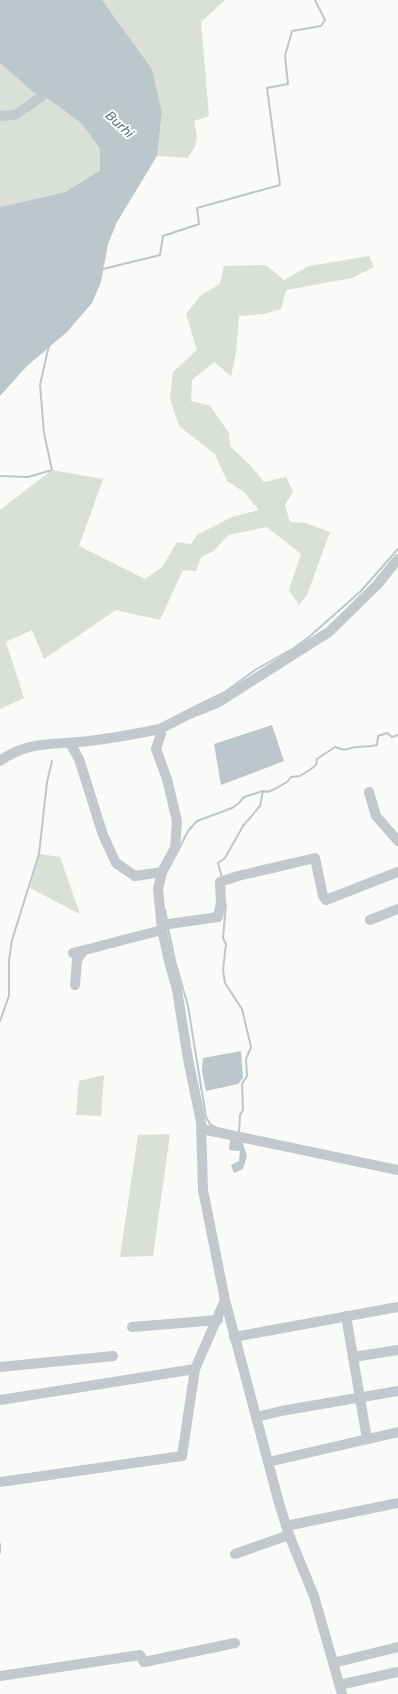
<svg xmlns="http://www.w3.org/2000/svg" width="398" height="1694" viewBox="0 0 398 1694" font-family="Rubik,sans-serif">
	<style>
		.green { fill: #dadfd7 }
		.water { fill: #bbc7cb }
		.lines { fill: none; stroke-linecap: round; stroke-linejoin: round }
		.stream { stroke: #bbc7cb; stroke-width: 2 }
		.minor { stroke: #c3c8cc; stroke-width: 10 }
		.labels { text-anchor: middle; stroke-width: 4; stroke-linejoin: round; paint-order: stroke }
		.water-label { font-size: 13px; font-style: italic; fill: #60757c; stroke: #fff }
	</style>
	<rect width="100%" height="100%" fill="#fafaf8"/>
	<g class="green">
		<path d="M102,0h123l-24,22 8,94 -15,5c4,17 5,23 -7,37l-30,-2 5,-44 -10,-43z"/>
		<path d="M0,63l33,29 20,10 29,22 18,25v23l-35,20 -65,15z"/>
		<path d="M369,256l5,11 -22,11 -66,12 -5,19 -17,5 -25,2 -3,37 -5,23 -17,-14 -22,18 -1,21 19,5 19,27 1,13 20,19 14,17 22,-5 7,14 -8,14 5,17 16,1 24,9 -23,63 -8,10 -10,-15 12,-36 -34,-27 -39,8 -14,16 -13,6 -5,14 -13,-1 -23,50 -44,-10 -72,49 -12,-29 -26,12 18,56 -24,11v-199l52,-40 51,9 -24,67 66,33 17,-12 15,-25 14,2 6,-9 35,-18 27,-7 -15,-18 -17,-11 -12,-27 -36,-28 -9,-27 3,-27 24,-22 -11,-36 15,-19 19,-11 4,-18 42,-1 18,15 25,-14z"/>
		<path d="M39,854l21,3 20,57 -50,-26z"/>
		<path d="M104,1075l-3,41 -25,-1 3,-34z"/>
		<path d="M170,1134l-17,122 -33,1 18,-122z"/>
	</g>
	<g class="water">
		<path d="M0,0h102l50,69 10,43 -5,44 -40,66 -9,22 -7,38 -9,21 -25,29 -40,34 -27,30v-189l65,-15 35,-21v-22l-18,-25 -29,-22 -20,-10 -33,-29z"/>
		<path d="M272,725l12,36 -63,24 -7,-41z"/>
		<path d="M241,1051l2,27 -5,6 -32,7 -4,-20 1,-13z"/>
		<path d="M230,1140l12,1 5,15 -4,13 -9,4 -3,-8 8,-4 1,-10 -11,-1z"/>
	</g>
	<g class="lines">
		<g class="stream">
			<path d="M103,269l57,-14 3,-19 36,-12 -2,-16 83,-23 -13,-97 21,-4 -3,-28 7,-25 29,-5 4,-6 -10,-20"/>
			<path d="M0,476l28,1 24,-7 -8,-37 -4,-48 9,-40"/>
			<path d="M190,709l35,-17 30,-22 39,-22 15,-11 52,-46 37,-42"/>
			<path d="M179,849l9,-18 9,-10 35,-13 7,-5 5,-6 19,-6 4,1 8,-3 12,-7 4,-5 9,-1 11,-7 5,-4 1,-6 18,-12c14,5 11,1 22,0 7,-1 13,0 20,-2l1,-9 9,-3 5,4 6,-2"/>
			<path d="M222,878l-4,-15 7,-5 18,-32 17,-20 3,-15"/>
			<path d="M226,904l-3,34 3,6 -3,26 2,13 17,26 9,38 -5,12 1,17 -5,8 1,26 -3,5 -1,17"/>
			<path d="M165,910l2,10"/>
			<path d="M168,928l7,33 13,45 18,111 4,7 5,3"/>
			<path d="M0,1021l9,-25v-36l3,-20 27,-86 8,-72 5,-21"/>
			<path d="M0,1544v9"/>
		</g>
		<g class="minor">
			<path d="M0,116l15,-1 26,-18"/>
			<path d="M70,743l9,16 24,76 13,28 19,13 27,-4"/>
			<path d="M0,761c28,-21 57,-16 89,-20 24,-3 47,-7 71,-12"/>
			<path d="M369,792l7,24 22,25"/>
			<path d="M370,920l28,-11"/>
			<path d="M162,925l56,-8 3,-14 -1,-21 18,-6 77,-18 8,38 3,4 72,-28"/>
			<path d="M73,953l89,-23"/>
			<path d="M75,985l2,-25 6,-9"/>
			<path d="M202,1129l196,41"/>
			<path d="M346,1316l21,123"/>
			<path d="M132,1327l86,-7"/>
			<path d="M234,1337l164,-30"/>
			<path d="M353,1357l45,-7"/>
			<path d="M0,1367l113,-11"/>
			<path d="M0,1400l195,-31"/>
			<path d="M256,1417l25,-6 117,-20"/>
			<path d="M268,1462l130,-30"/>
			<path d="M0,1482l182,-26 13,-87 30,-69"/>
			<path d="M286,1526l112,-23"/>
			<path d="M235,1554l54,-19"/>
			<path d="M333,1663l65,-16"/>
			<path d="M0,1676l140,-21 4,7 91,-19"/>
			<path d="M339,1685l59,-13"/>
			<path d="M342,1694l-28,-98 -25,-61 -10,-32 -54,-203 -22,-110 -2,-68 -13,-63 -11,-69 -8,-29 -7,-31 -4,-41 4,-17 13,-24 2,-27 -10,-42 -11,-30 5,-15 -1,-5 29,-15 28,-11 112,-71 48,-47 21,-26"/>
		</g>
	</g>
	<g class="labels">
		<g class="water-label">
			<text transform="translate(120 124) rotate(43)" y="5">Burhi</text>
		</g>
	</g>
</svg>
